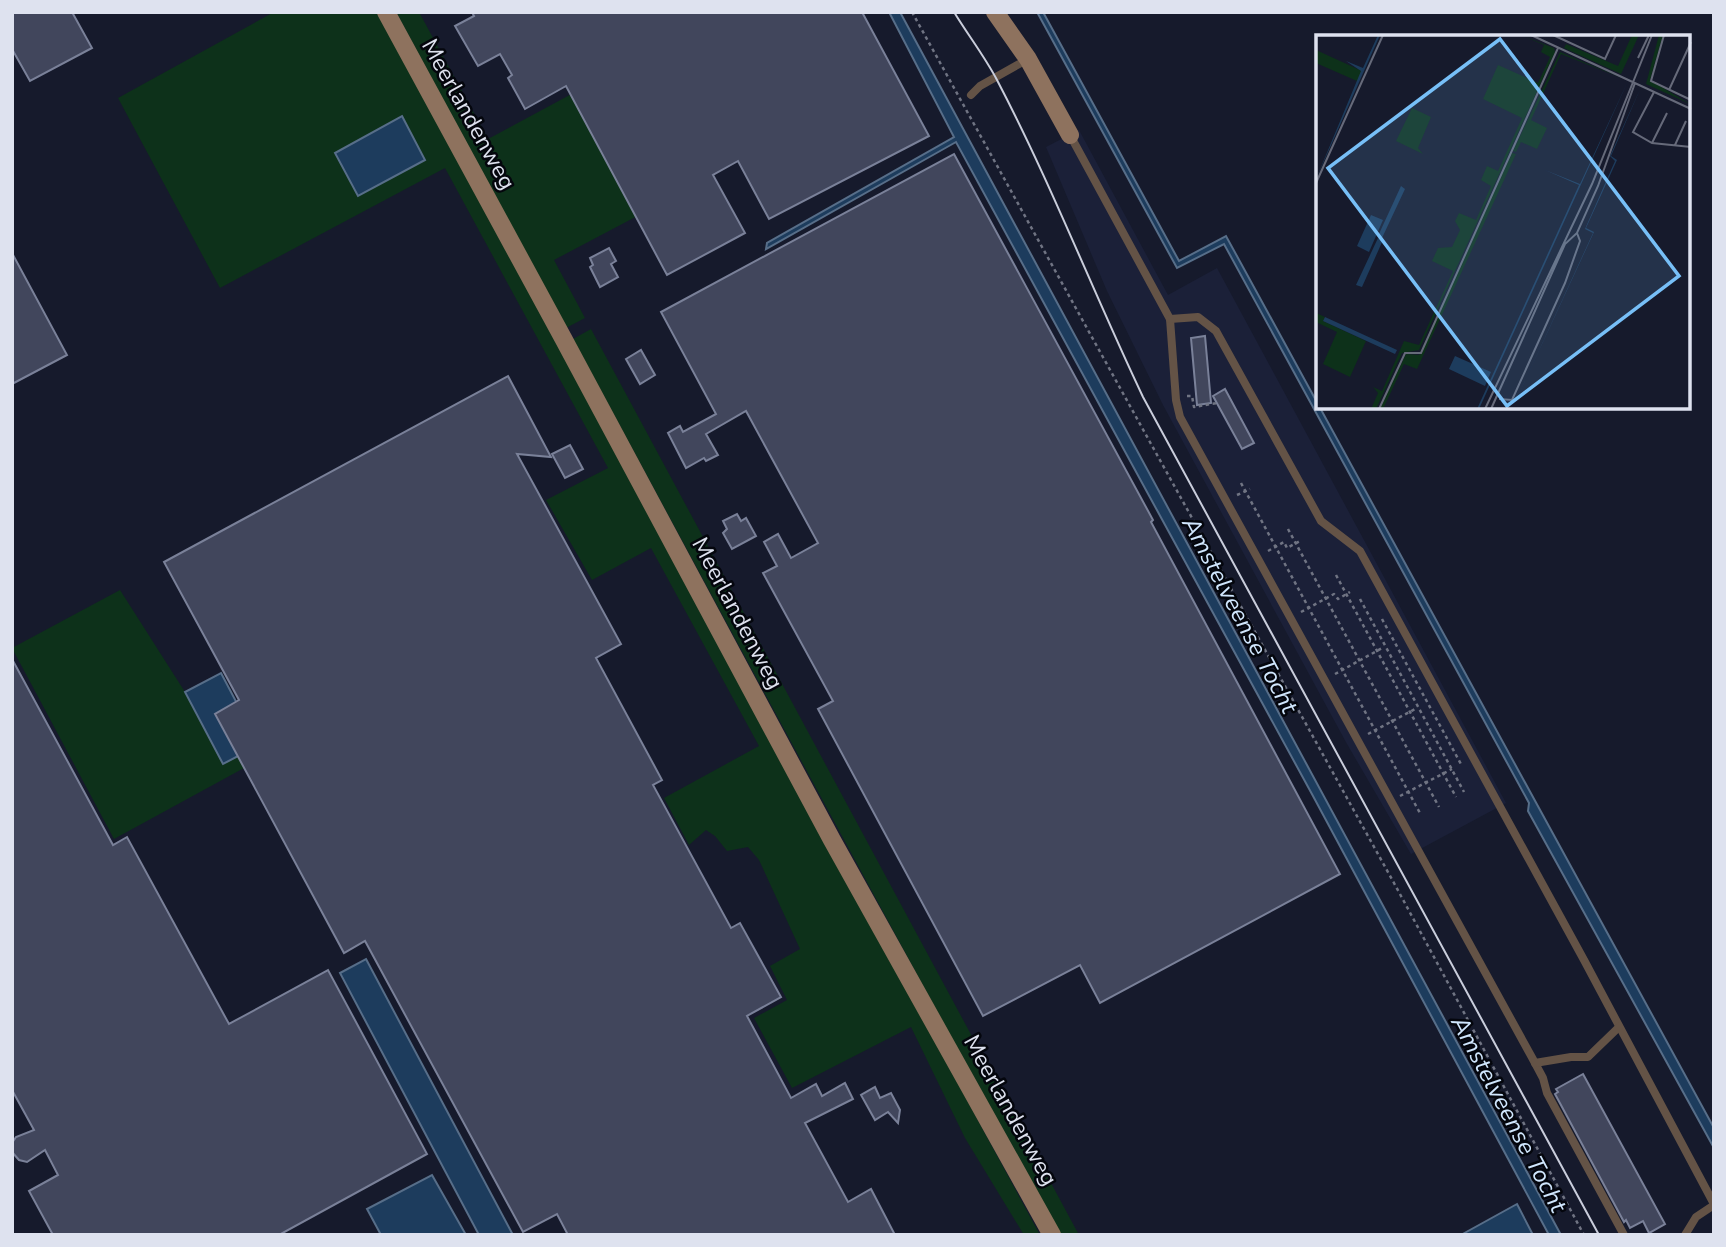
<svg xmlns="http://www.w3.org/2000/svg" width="1726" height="1247" viewBox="0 0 1726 1247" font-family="'Nunito Sans',sans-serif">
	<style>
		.built { fill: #1b2038 }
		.green { fill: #0d311a }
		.water { fill: #1d3c5d; stroke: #576e89; stroke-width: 2 }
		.building { fill: #41465c; stroke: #7a8199; stroke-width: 2 }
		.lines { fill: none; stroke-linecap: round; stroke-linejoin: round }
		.path { stroke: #707483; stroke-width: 2.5; stroke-dasharray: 3.5 3.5; stroke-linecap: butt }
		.lane { stroke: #645346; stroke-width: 8 }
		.secondary { stroke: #8e725e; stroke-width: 18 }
		.tram { stroke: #c9cddb; stroke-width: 2 }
		.labels { text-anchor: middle; stroke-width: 5; stroke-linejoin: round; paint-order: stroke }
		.street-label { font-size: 23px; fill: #dee2ef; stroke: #04060d }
		.water-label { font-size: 24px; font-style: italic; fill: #d0e6fd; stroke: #04060d }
		.inset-road { fill: none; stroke: #666a7a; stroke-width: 2 }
		.view { fill: #77bff7; fill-opacity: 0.15; stroke: #77bff7; stroke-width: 3.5 }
		.inset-edge { fill: none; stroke: #dee2ef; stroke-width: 3.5 }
	</style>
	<rect width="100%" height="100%" fill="#161a2c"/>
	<path class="built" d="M1079,130l89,165 49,-27 289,535 -95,51 -64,-110 -184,-339 -56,-114 -61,-144z"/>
	<g class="green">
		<path d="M274,12h104l662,1223h-16l-59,-97 -54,-111 -119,61 -38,-70 33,-18 -17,-34 30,-17 -41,-89 -11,-13 -21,4 -12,-15 -9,-6 -17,15 -25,-47 95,-52 -108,-198 -59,32 -46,-80 62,-32 -163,-300 -225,120 -102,-190z"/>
		<path d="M396,12h23l69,127 91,-49 64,123 -89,47 31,58 -19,10z"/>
		<path d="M591,329l488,906h-21l-485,-896z"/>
		<path d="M120,590l65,102 38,71 36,-18 7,11 -152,83 -102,-191z"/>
	</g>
	<g class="water">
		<path d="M889,12h11l661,1223h-12l-236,-439 -357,-654 -190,107 1,-6 187,-106z"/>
		<path d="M1037,12h6l136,249 47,-25 488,892v20l-186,-337 1,-8 -305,-559 -47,24z"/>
		<path d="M402,116l23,44 -67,36 -23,-43z"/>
		<path d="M221,673l38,72 -36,19 -38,-72z"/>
		<path d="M366,959l147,276h-34l-139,-262z"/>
		<path d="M432,1175l34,60h-85l-14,-26z"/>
		<path d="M1517,1204l16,31h-72z"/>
	</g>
	<g class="building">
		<path d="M12,12h60l20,36 -62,33 -18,-32z"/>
		<path d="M472,12h390l67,124 -160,83 -31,-58 -25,14 32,58 -78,42 -101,-189 -41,23 -17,-31 4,-3 -12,-21 -22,12 -23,-40 19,-10z"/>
		<path d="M954,154l199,366 -2,2 189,352 -240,129 -20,-38 -97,51 -165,-307 15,-8 -70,-128 14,-7 -13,-24 14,-8 13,24 27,-15 -72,-132 -40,23 12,21 -12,6 -2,-3 -18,10 -18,-35 12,-7 3,6 33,-18 -55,-102z"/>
		<path d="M609,248l7,13 -5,3 7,13 -18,10 -10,-20 3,-2 -3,-7z"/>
		<path d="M12,253l55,102 -55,29z"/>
		<path d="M1205,336l6,67 -14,2 -6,-67z"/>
		<path d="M641,350l14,25 -15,9 -14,-25z"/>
		<path d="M508,376l43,81 -34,-3 104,190 -25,14 66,122 -9,5 78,143 9,-5 41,74 -34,19 44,82 25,-14 6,12 23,-13 8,16 -48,24 43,79 23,-13 24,46h-327l-11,-21 -34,18 -158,-291 -21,12 -129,-239 24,-14 -75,-138z"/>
		<path d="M1225,389l29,54 -12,6 -29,-53z"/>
		<path d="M570,445l13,24 -18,9 -13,-24z"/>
		<path d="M737,514l4,7 5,-3 10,18 -24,13 -9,-16 4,-4 -4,-8z"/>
		<path d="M12,659l101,186 14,-8 102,187 99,-54 99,184 -148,81h-226l-24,-44 29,-16 -13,-25 -18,12 -8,-2 -7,-8v-9l4,-6 18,-7 -22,-40z"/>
		<path d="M1583,1074l82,150 -16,9 -6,-12 -13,7 -4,-8 -2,2 -69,-128 3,-2 -2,-3z"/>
		<path d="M875,1087l5,11 11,-5 9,17 -2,13 -10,-11 -13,8 -14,-25z"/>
	</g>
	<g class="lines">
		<g class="path">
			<path d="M912,12l482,871 190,352"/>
			<path d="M1187,396h5l2,11 23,-4"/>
			<path d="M1241,483l180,332"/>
			<path d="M1237,495l13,-6"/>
			<path d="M1288,529l151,278"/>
			<path d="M1268,551l16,-9 3,6 13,-7"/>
			<path d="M1336,575l120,222"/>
			<path d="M1360,599l104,193"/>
			<path d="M1301,612l33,-18 4,5 12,-7"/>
			<path d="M1382,619l80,147"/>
			<path d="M1335,674l49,-27"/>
			<path d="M1368,734l49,-26"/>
			<path d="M1400,796l52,-27"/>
		</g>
		<g class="lane">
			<path d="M971,95l9,-9 48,-27"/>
			<path d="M1070,135l100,184 6,81 4,17 355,646 8,15 4,15 77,142"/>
			<path d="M1170,319l28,-2 18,14 105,190 39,30 224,409 130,244"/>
			<path d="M1535,1063l36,-6h17l31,-30"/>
			<path d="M1685,1235l11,-18 18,-12"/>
		</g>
		<g class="secondary">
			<path d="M386,12l177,326 269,502 220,395"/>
			<path d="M995,12l33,47 42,76"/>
		</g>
		<path class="tram" d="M954,12c14,23 31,45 43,68 54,103 96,212 146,317l456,838"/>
	</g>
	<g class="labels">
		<g class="street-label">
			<text transform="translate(469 114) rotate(61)" y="8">Meerlandenweg</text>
			<text transform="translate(738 613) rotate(62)" y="8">Meerlandenweg</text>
			<text transform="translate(1011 1110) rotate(61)" y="8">Meerlandenweg</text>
		</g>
		<g class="water-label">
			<text transform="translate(1240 615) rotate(62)" y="8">Amstelveense Tocht</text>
			<text transform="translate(1509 1114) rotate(62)" y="8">Amstelveense Tocht</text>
		</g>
	</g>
	<g transform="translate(1316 35)">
		<rect width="374" height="374" fill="#161a2c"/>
		<path d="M205,0l33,13 1,4 -136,298 -17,3 -26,56h-5l7,-16 -5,-6 9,4 22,-50 15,4 34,-74 -21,-10 6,-13 14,-1 8,-17 -5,-9 4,-8 17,7 15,-34 -10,-6 6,-14 11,5 24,-53 -39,-19 15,-34 40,18 12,-26 -9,-5 3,-7zM316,0h7l-18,39 -57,-26 2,-4 52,22zM343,0h4l-13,45 40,24 -44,-20zM0,15l46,21 -5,10 -41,-18zM244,17l64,27 -63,-25 -30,66 16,8 -10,21 -16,-7 -5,10 -3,-1zM96,73l19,9 -13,31 5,6 -27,-13zM196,118l4,1 -99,215 -13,-5 -21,45h-4l27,-55 13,1zM0,278l9,4 -2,4 43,20 -16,36 -27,-13 14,-32 -21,-10z" fill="#0d311a"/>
		<path d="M62,0h2l-64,144 45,-108 -15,-10 17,7zM312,46l-149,328h-2l102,-224 -34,-15 35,14zM325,52l-30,69 6,4 -31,68 8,4 -82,177 81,-176 -8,-4 30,-68 -5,-5zM85,151l4,3 -23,49 -4,-2zM55,180l12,5 -14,32 -12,-6zM62,203l5,2 -21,47 -6,-2zM9,282l72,33 -2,4 -72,-33zM139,321l36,16 -6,14 -36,-17z" fill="#1d3c5d"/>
		<path class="inset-road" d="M215,0l160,74M237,0l52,24 11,-24M348,0l-13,46 40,19M322,23l11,-23M353,55l22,-48M338,57l-21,40 19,11 39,4M336,108l15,-30M359,110l11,-24M0,148l67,-148M183,364l13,1 53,-117 15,-42 -3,-8M63,374l26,-56h16l137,-305M169,374l107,-225 60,-149M175,374l74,-165 12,-11 21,-47 37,-103"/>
		<path class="view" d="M184,4l179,237 -172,130 -179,-238z"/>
		<rect width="374" height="374" class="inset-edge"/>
	</g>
	<rect width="1726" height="1247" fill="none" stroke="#dee2ef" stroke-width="28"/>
</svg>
